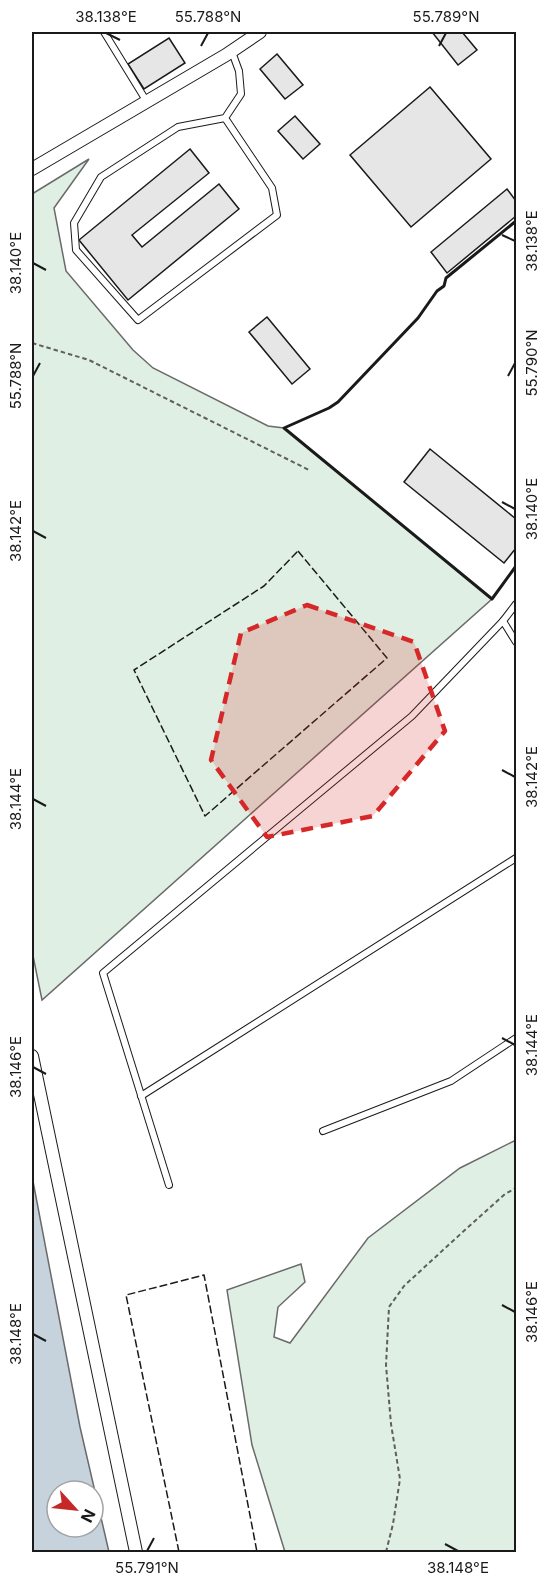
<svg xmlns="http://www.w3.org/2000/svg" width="548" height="1584" viewBox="0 0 548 1584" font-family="Inter,sans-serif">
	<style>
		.green { fill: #e0efe3; stroke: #6a6a6a; stroke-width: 1.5 }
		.water { fill: #c6d2dc; stroke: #6a6a6a; stroke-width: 1.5; fill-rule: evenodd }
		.building { fill: #e6e6e6; stroke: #1a1a1a; stroke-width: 1.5 }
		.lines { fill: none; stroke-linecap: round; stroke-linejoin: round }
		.lane-casing { stroke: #1a1a1a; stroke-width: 8 }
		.street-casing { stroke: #1a1a1a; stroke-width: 14 }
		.path { stroke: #5f5f5f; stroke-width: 2; stroke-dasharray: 4.5 3; stroke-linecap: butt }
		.lane { stroke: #fff; stroke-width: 6 }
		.street { stroke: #fff; stroke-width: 12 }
		.fence { stroke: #1a1a1a; stroke-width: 1.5; stroke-dasharray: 8 3; stroke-linecap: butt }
		.wall { stroke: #1a1a1a; stroke-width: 3 }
		.marked { fill: #d62828; fill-opacity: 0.2; stroke: #d62828; stroke-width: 4.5; stroke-dasharray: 12 8; stroke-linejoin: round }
		.ticks { fill: none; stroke: #1a1a1a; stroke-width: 2 }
		.neatline { fill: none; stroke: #1a1a1a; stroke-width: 2 }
		.ticks-label { font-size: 15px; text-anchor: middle; fill: #1a1a1a }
	</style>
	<rect width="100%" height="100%" fill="#fff"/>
	<g class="green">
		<path d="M89,159l-35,49 12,63 67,79 20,18 115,58 16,2 208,171 -450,401 -10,-49v-757z"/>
		<path d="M516,1140v412h-231l-33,-107 -25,-155 74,-26 4,18 -27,25 -4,30 16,6 78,-105 92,-70z"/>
	</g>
	<path class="water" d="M32,1176l48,251 29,125h-77zM57,1491h36v36h-36z"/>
	<g class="building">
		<path d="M432,32h30l15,18 -19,15z"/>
		<path d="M169,38l16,25 -41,26 -16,-25z"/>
		<path d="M277,54l26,31 -18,14 -25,-30z"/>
		<path d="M430,87l61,72 -80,68 -61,-72z"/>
		<path d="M295,116l25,28 -17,15 -25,-28z"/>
		<path d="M190,149l19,24 -77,62 10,12 77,-63 20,25 -111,91 -49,-60z"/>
		<path d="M507,189l9,12v15l-69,57 -16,-21z"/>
		<path d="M267,317l43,52 -18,15 -43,-52z"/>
		<path d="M430,449l86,70v29l-12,15 -100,-81z"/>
	</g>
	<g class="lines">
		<g class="lane-casing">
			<g id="lane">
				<path d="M104,32l43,70"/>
				<path d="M225,118l47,70 5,27 -139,105 -62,-70 -2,-27 27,-46 77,-50 47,-9 16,-24 -2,-23 -7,-19"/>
				<path d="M503,621l13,21"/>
				<path d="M141,1096l375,-238"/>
				<path d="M323,1131l128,-50 65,-43"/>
				<path d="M169,1185l-66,-212 309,-257 91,-95 13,-17"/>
			</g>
		</g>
		<g class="street-casing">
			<g id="street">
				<path d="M32,169l194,-114 34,-23"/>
				<path d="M32,1056l104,496"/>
			</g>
		</g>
		<g class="path">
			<path d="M32,343l57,17 220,110"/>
			<path d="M386,1552l7,-28 7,-45 -9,-55 -5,-59 3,-58 15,-21 51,-47 50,-45 11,-6"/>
		</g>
		<use href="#lane" class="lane"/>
		<use href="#street" class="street"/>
		<g class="fence">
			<path d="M298,551l89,107 -182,158 -71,-146 130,-84z"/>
			<path d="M179,1552l-53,-257 78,-20 53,277"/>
		</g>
		<path class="wall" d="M516,221l-70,57 -2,8 -7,5 -19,27 -80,84 -9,6 -45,20 208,171 24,-33"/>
	</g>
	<path class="marked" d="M307,605l107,37 31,89 -72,85 -106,21 -56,-77 30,-127z"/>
	<path class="ticks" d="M106,33l14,7M201,46l7,-13M439,46l7,-13M502,235l13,6M33,263l13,7M33,376l7,-13M508,376l7,-13M502,502l13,7M33,531l13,7M502,770l13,7M33,799l13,7M502,1038l13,7M33,1067l13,7M502,1305l13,7M33,1334l13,7M445,1544l13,7M147,1551l7,-13"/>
	<rect width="548" height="1584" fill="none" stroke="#ffffff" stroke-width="66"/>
	<g transform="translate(75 1509) rotate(117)"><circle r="28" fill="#ffffff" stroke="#a3a3a3" stroke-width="1.5"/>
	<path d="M0-4.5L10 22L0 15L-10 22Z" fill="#c62828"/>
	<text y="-9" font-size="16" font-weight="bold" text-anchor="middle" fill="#1a1a1a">N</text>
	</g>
	<rect x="33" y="33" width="482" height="1518" class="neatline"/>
	<g class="ticks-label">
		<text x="106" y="22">38.138°E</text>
		<text x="208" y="22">55.788°N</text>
		<text x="446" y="22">55.789°N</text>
		<text transform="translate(532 241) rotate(-90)" y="5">38.138°E</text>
		<text transform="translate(16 263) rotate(-90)" y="5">38.140°E</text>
		<text transform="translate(532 363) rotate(-90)" y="5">55.790°N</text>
		<text transform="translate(16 376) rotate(-90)" y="5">55.788°N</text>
		<text transform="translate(532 509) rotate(-90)" y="5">38.140°E</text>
		<text transform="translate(16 531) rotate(-90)" y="5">38.142°E</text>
		<text transform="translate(532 777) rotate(-90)" y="5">38.142°E</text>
		<text transform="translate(16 799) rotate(-90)" y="5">38.144°E</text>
		<text transform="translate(532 1045) rotate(-90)" y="5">38.144°E</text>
		<text transform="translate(16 1067) rotate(-90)" y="5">38.146°E</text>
		<text transform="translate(532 1312) rotate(-90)" y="5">38.146°E</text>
		<text transform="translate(16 1334) rotate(-90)" y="5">38.148°E</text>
		<text x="147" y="1573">55.791°N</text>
		<text x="458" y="1573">38.148°E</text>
	</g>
</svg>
